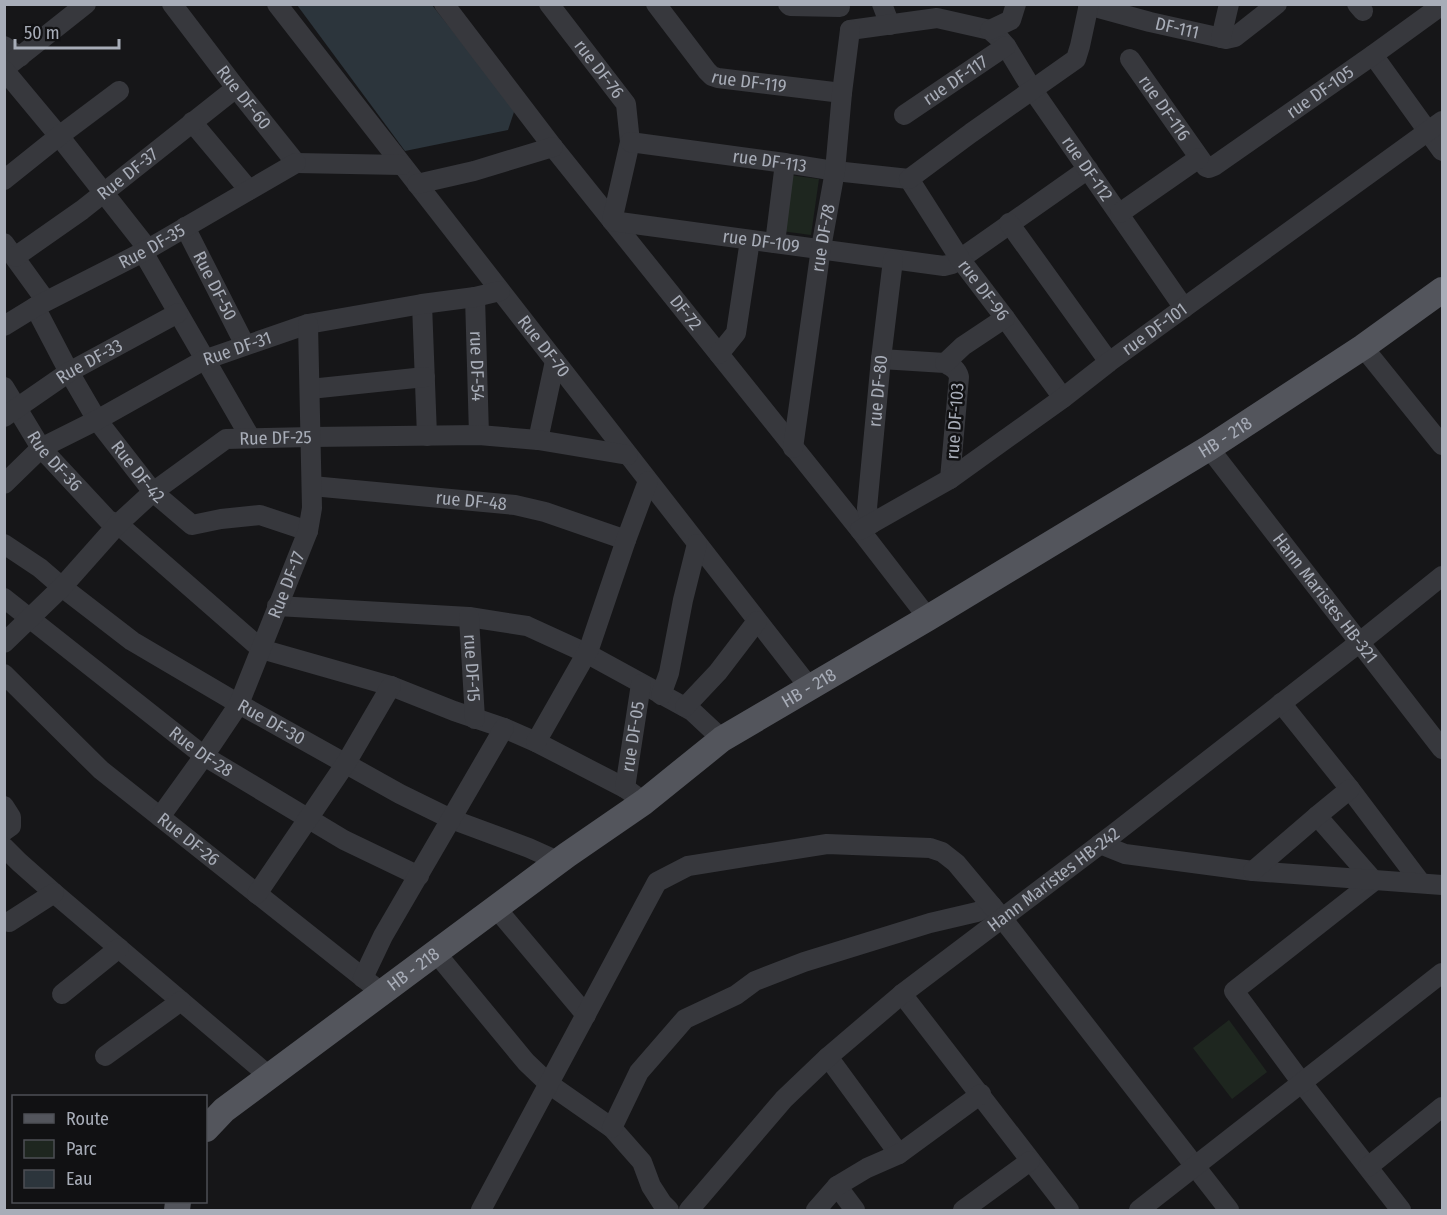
<svg xmlns="http://www.w3.org/2000/svg" width="1447" height="1215" viewBox="0 0 1447 1215" font-family="'Fira Sans Condensed',sans-serif">
	<style>
		.green { fill: #1e261f }
		.water { fill: #2c353c }
		.lines { fill: none; stroke-linecap: round; stroke-linejoin: round }
		.minor { stroke: #37383d; stroke-width: 20 }
		.major { stroke: #53555c; stroke-width: 26 }
		.labels { text-anchor: middle; stroke-width: 5; stroke-linejoin: round; paint-order: stroke }
		.street-label { font-size: 18px; fill: #a8adb8; stroke: #111113 }
	</style>
	<rect width="100%" height="100%" fill="#161618"/>
	<g class="green">
		<path d="M789,175l30,4 -8,56 -30,-4z"/>
		<path d="M1229,1020l38,52 -35,27 -39,-51z"/>
	</g>
	<path class="water" d="M297,5h135l83,104 -7,21 -103,21z"/>
	<g class="lines">
		<g class="minor">
			<path id="s1" d="M172,4l64,84 60,75"/>
			<path id="s2" d="M277,4l533,684"/>
			<path id="s3" d="M444,4l109,143 307,383 68,88"/>
			<path id="s4" d="M549,4l77,100 4,38 -18,79 332,45 8,-2 8,-5 128,-90"/>
			<path id="s5" d="M656,4l51,67 5,5 6,2 124,15"/>
			<path d="M788,4l2,2 50,1"/>
			<path d="M882,4l8,21"/>
			<path d="M1357,4l6,7"/>
			<path id="s6" d="M1088,5l62,17 76,17 9,-2 42,-33"/>
			<path id="s7" d="M850,30l87,-12 53,12 9,8 7,8 26,43 152,219"/>
			<path d="M990,30l21,-10 5,-16"/>
			<path d="M1221,38l8,-34"/>
			<path d="M4,46l16,11"/>
			<path d="M1373,55l69,96"/>
			<path id="s8" d="M1130,59l76,108 3,1 5,-2 159,-111 69,-50"/>
			<path d="M4,69l82,-65"/>
			<path d="M4,70l55,66 89,113"/>
			<path id="s9" d="M904,115l102,-69"/>
			<path d="M192,122l57,68"/>
			<path id="s10" d="M630,142l155,21 50,8 74,8"/>
			<path d="M296,163l106,2"/>
			<path id="s11" d="M909,179l51,80 45,59 58,80"/>
			<path d="M909,179l62,-46 105,-74 4,-13 9,-42"/>
			<path d="M4,180l55,-44 60,-45"/>
			<path d="M417,184l57,-13 79,-24"/>
			<path d="M1120,213l79,-55"/>
			<path d="M1009,223l100,139"/>
			<path id="s12" d="M185,227l60,118"/>
			<path d="M4,243l42,58"/>
			<path d="M775,243l10,-80"/>
			<path d="M143,252l107,185"/>
			<path id="s13" d="M15,257l67,-47 154,-122"/>
			<path id="s14" d="M475,297l4,138"/>
			<path d="M422,304l5,132"/>
			<path id="s15" d="M35,307l34,65 28,48 56,72 39,33 29,-6 39,-4 48,16"/>
			<path id="s16" d="M4,326l31,-19 108,-55 153,-89"/>
			<path d="M1363,347l79,98"/>
			<path d="M719,354l17,-21 14,-93"/>
			<path d="M881,359l64,4c7,4 12,6 14,14l-9,102"/>
			<path d="M945,363l18,-17 42,-28"/>
			<path id="s17" d="M4,387l37,61 67,72 10,4 143,125 130,37 63,25 50,17 32,14 89,46 19,14"/>
			<path d="M310,389l115,-12"/>
			<path id="s18" d="M4,417l65,-45 109,-59"/>
			<path d="M538,440l17,-79"/>
			<path id="s19" d="M793,448l28,-200 14,-77 7,-78 8,-63"/>
			<path id="s20" d="M1209,448l233,301"/>
			<path id="s21" d="M4,484l37,-36 56,-28 107,-60 104,-36 114,-20 53,-7 25,-6"/>
			<path id="s22" d="M312,486l203,19 30,7 81,28"/>
			<path id="s23" d="M871,524l-4,-16 14,-149 12,-99"/>
			<path id="s24" d="M860,530l90,-51 113,-81 46,-36 333,-241"/>
			<path id="s25" d="M4,544l36,24 22,19 70,54 107,63 161,90 51,25 78,29 31,14"/>
			<path id="s26" d="M4,598l200,158 140,84 75,36"/>
			<path d="M277,606l192,11 58,9 59,27 106,58 30,28"/>
			<path id="s27" d="M469,617l6,102"/>
			<path id="s28" d="M4,643l58,-56 56,-63 35,-32 73,-53 85,-2 168,-2 59,5 90,15"/>
			<path id="s29" d="M4,674l97,96 280,222"/>
			<path d="M661,695l8,-22 14,-73 14,-56"/>
			<path d="M1281,703l69,86 71,94"/>
			<path d="M685,707l33,-35 39,-51"/>
			<path d="M536,742l53,-93 37,-109 22,-59"/>
			<path id="s30" d="M625,788l16,-104"/>
			<path d="M4,806l7,11v9l-7,5"/>
			<path d="M1317,816l57,65 -140,110 68,92 99,127"/>
			<path id="s31" d="M160,817l44,-61 35,-52 69,-173 4,-23 -4,-184"/>
			<path d="M1100,844l25,10 128,17 189,14"/>
			<path d="M4,847l15,15 35,31 215,183"/>
			<path d="M1253,871l64,-55 33,-27"/>
			<path d="M257,894l89,-131 45,-77"/>
			<path d="M496,908l90,107"/>
			<path d="M9,922l45,-29"/>
			<path d="M436,953l90,109 23,22 63,44 30,34 9,24 11,17 7,7"/>
			<path d="M363,978l20,-42 121,-208"/>
			<path d="M62,994l57,-46"/>
			<path d="M902,994l167,216"/>
			<path d="M105,1056l76,-55"/>
			<path d="M828,1057l71,97"/>
			<path d="M612,1128l27,-56 46,-53 51,-24 19,-14 49,-19 126,-39 47,-11 15,-6"/>
			<path d="M1368,1167l74,-60"/>
			<path d="M837,1186l18,24"/>
			<path d="M481,1210l176,-328 31,-16 139,-22 103,4 12,4 14,11 46,55 227,292"/>
			<path id="s32" d="M689,1210l95,-111 44,-42 74,-63 213,-161 245,-191 82,-66"/>
			<path d="M816,1210l21,-24 30,-18 32,-14 82,-60"/>
			<path d="M963,1210l67,-49"/>
			<path d="M1139,1210l303,-237"/>
		</g>
		<g class="major">
			<path id="s33" d="M206,1129l18,-19 343,-255 77,-53 78,-63 206,-121 281,-170 154,-101 79,-57"/>
			<path d="M177,1210l1,-8"/>
		</g>
	</g>
	<g class="labels">
		<g class="street-label">
			<text dy="6" stroke="none"><textPath href="#s6" startOffset="92">DF-111</textPath></text>
			<text dy="6" stroke="none"><textPath href="#s4" startOffset="82">rue DF-76</textPath></text>
			<text dy="6" stroke="none"><textPath href="#s5" startOffset="129">rue DF-119</textPath></text>
			<text dy="6" stroke="none"><textPath href="#s9" startOffset="62">rue DF-117</textPath></text>
			<text dy="6" stroke="none"><textPath href="#s8" startOffset="270">rue DF-105</textPath></text>
			<text dy="6" stroke="none"><textPath href="#s1" startOffset="118">Rue DF-60</textPath></text>
			<text dy="6" stroke="none"><textPath href="#s8" startOffset="60">rue DF-116</textPath></text>
			<text dy="6" stroke="none"><textPath href="#s10" startOffset="141">rue DF-113</textPath></text>
			<text dy="6" stroke="none"><textPath href="#s7" startOffset="312">rue DF-112</textPath></text>
			<text dy="6" stroke="none"><textPath href="#s13" startOffset="140">Rue DF-37</textPath></text>
			<text dy="6" stroke="none"><textPath href="#s19" startOffset="212">rue DF-78</textPath></text>
			<text dy="6" stroke="none"><textPath href="#s4" startOffset="396">rue DF-109</textPath></text>
			<text dy="6" stroke="none"><textPath href="#s16" startOffset="168">Rue DF-35</textPath></text>
			<text dy="6" stroke="none"><textPath href="#s12" startOffset="66">Rue DF-50</textPath></text>
			<text dy="6" stroke="none"><textPath href="#s11" startOffset="134">rue DF-96</textPath></text>
			<text dy="6" stroke="none"><textPath href="#s3" startOffset="392">DF-72</textPath></text>
			<text dy="6" stroke="none"><textPath href="#s24" startOffset="357">rue DF-101</textPath></text>
			<text dy="6" stroke="none"><textPath href="#s2" startOffset="434">Rue DF-70</textPath></text>
			<text dy="6" stroke="none"><textPath href="#s21" startOffset="272">Rue DF-31</textPath></text>
			<text dy="6" stroke="none"><textPath href="#s18" startOffset="102">Rue DF-33</textPath></text>
			<text dy="6" stroke="none"><textPath href="#s14" startOffset="69">rue DF-54</textPath></text>
			<text dy="6" stroke="none"><textPath href="#s23" startOffset="134">rue DF-80</textPath></text>
			<text transform="translate(955 421) rotate(-86)" y="6">rue DF-103</text>
			<text dy="6" stroke="none"><textPath href="#s33" startOffset="1234">HB - 218</textPath></text>
			<text dy="6" stroke="none"><textPath href="#s28" startOffset="352">Rue DF-25</textPath></text>
			<text dy="6" stroke="none"><textPath href="#s17" startOffset="90">Rue DF-36</textPath></text>
			<text dy="6" stroke="none"><textPath href="#s15" startOffset="195">Rue DF-42</textPath></text>
			<text dy="6" stroke="none"><textPath href="#s22" startOffset="160">rue DF-48</textPath></text>
			<text dy="6" stroke="none"><textPath href="#s31" startOffset="266">Rue DF-17</textPath></text>
			<text dy="6" stroke="none"><textPath href="#s20" startOffset="190">Hann Maristes HB-321</textPath></text>
			<text dy="6" stroke="none"><textPath href="#s27" startOffset="51">rue DF-15</textPath></text>
			<text dy="6" stroke="none"><textPath href="#s33" startOffset="748">HB - 218</textPath></text>
			<text dy="6" stroke="none"><textPath href="#s25" startOffset="322">Rue DF-30</textPath></text>
			<text dy="6" stroke="none"><textPath href="#s30" startOffset="52">rue DF-05</textPath></text>
			<text dy="6" stroke="none"><textPath href="#s26" startOffset="250">Rue DF-28</textPath></text>
			<text dy="6" stroke="none"><textPath href="#s29" startOffset="248">Rue DF-26</textPath></text>
			<text dy="6" stroke="none"><textPath href="#s32" startOffset="494">Hann Maristes HB-242</textPath></text>
			<text dy="6" stroke="none"><textPath href="#s33" startOffset="262">HB - 218</textPath></text>
		</g>
	</g>
	<rect width="1447" height="1215" fill="none" stroke="#a8adb8" stroke-width="12"/>
	<rect x="12" y="1095" width="195" height="108" fill="#111113" stroke="#4d4f55" stroke-width="1.5"/>
	<rect x="24" y="1114" width="30" height="9" fill="#53555c" stroke="#4d4f55" stroke-width="1.5"/>
	<text x="66" y="1125" font-size="18" fill="#a8adb8">Route</text>
	<rect x="24" y="1140" width="30" height="18" fill="#1e261f" stroke="#4d4f55" stroke-width="1.5"/>
	<text x="66" y="1155" font-size="18" fill="#a8adb8">Parc</text>
	<rect x="24" y="1170" width="30" height="18" fill="#2c353c" stroke="#4d4f55" stroke-width="1.5"/>
	<text x="66" y="1185" font-size="18" fill="#a8adb8">Eau</text>
	<path d="M15 39v9h104v-9" fill="none" stroke="#a8adb8" stroke-width="3"/>
	<text x="24" y="39" font-size="18" fill="#a8adb8" stroke="#111113" stroke-width="4.5" paint-order="stroke">50 m</text>
</svg>
